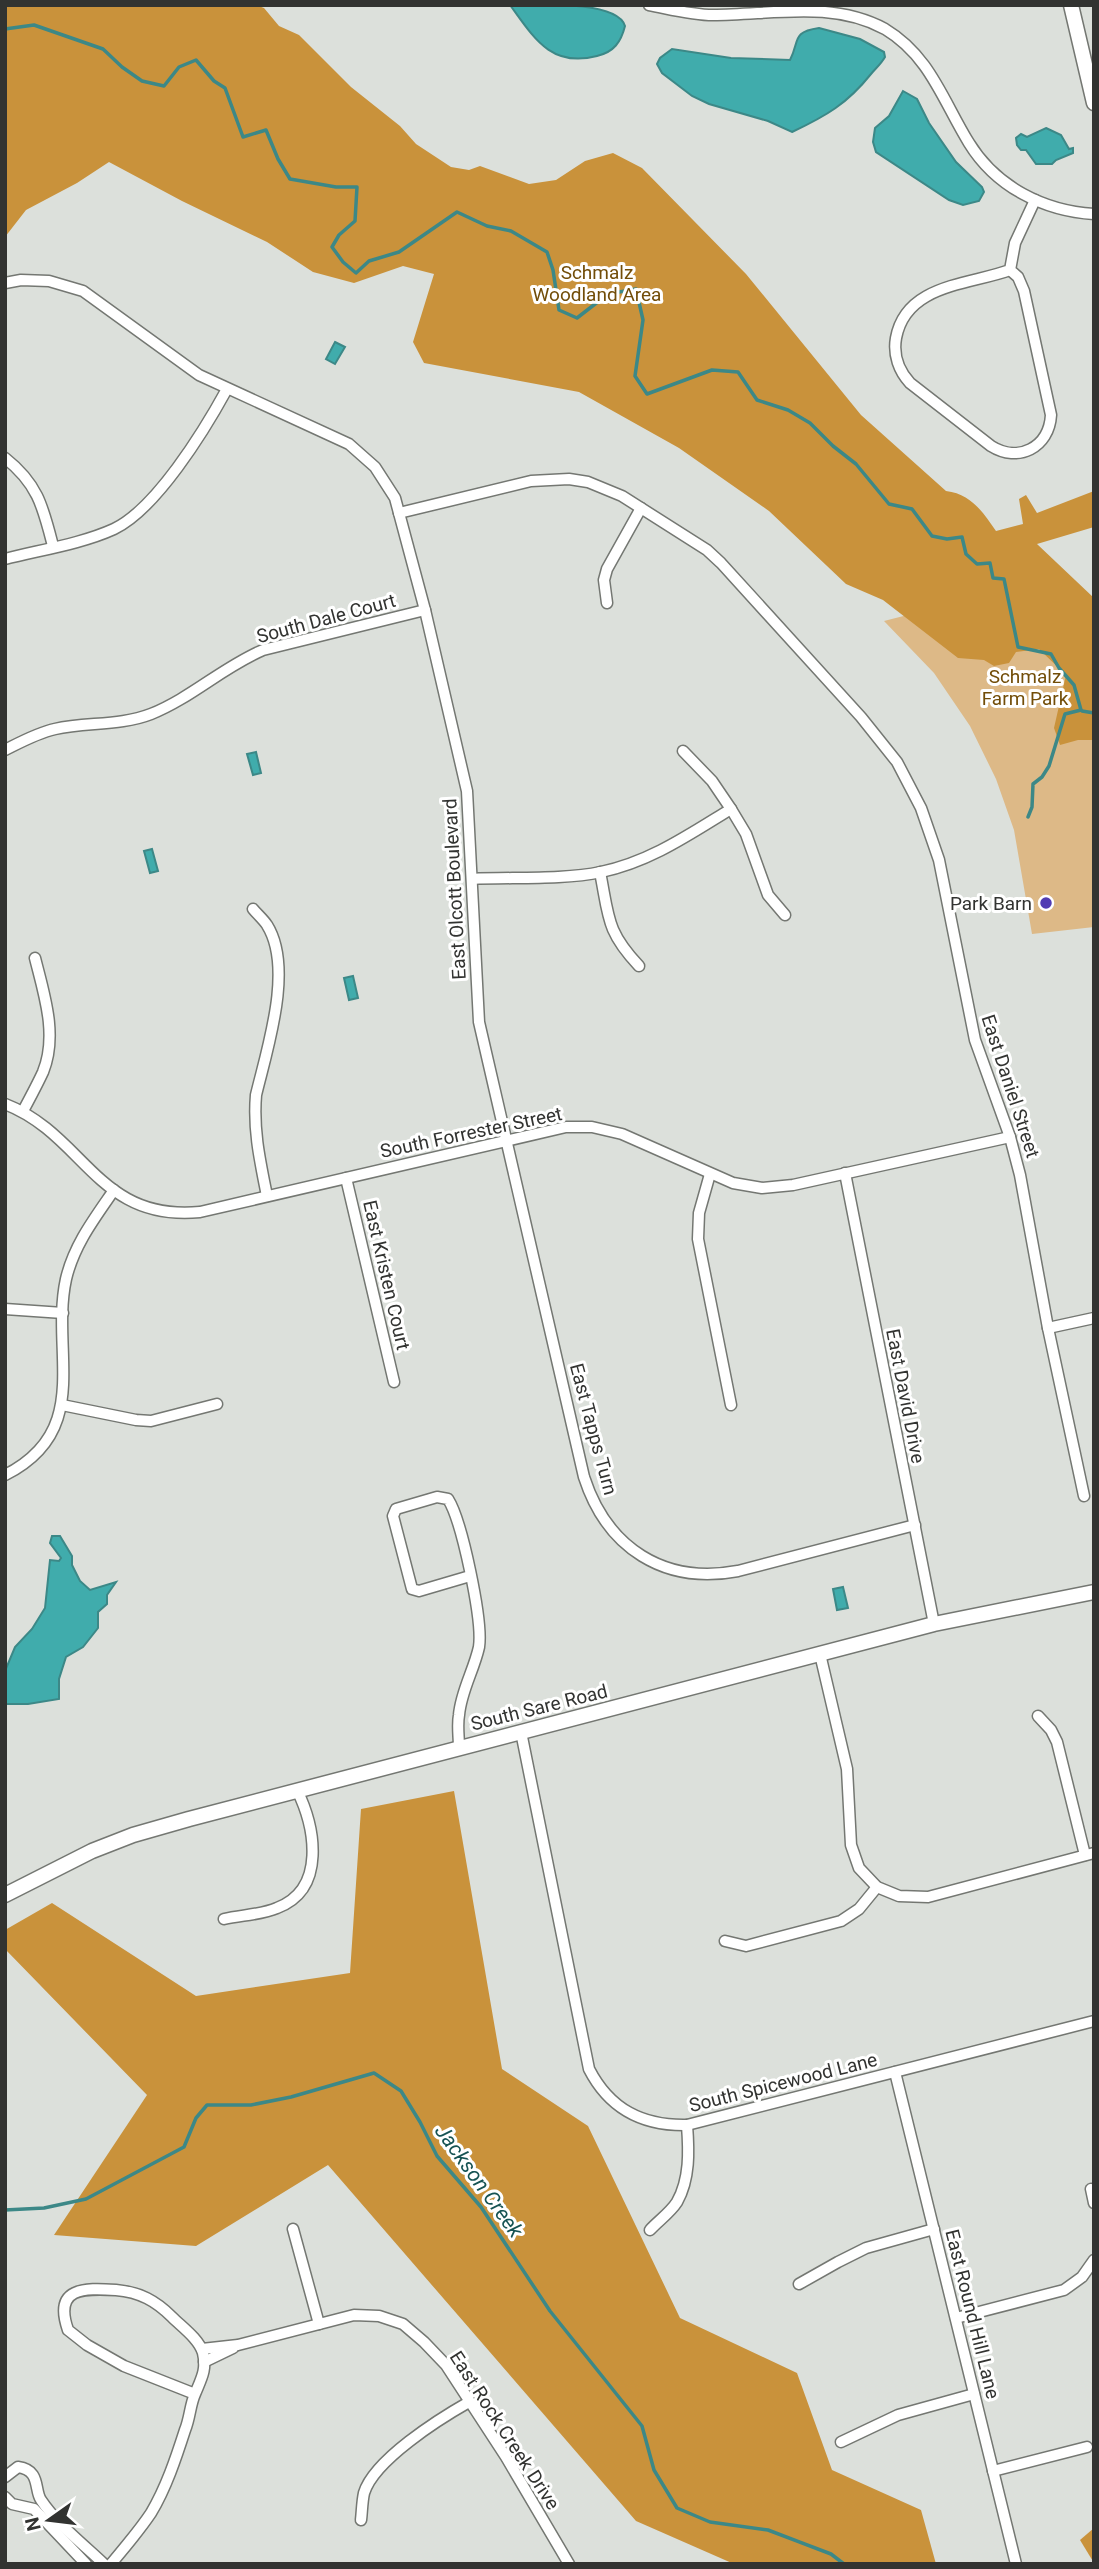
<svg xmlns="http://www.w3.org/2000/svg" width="1099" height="2569" viewBox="0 0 1099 2569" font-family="Roboto,sans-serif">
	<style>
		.green { fill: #ddb987 }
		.forest { fill: #c9923b }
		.water { fill: #40acac; stroke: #3c8887; stroke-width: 2 }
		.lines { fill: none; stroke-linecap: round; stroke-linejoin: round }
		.stream { stroke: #3c8887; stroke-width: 3.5 }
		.minor-casing { stroke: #747772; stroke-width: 13 }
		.major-casing { stroke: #747772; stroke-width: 17 }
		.minor { stroke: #fff; stroke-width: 10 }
		.major { stroke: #fff; stroke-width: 14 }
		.poi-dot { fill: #503bb3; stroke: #fff; stroke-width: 2.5 }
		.labels { text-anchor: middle; stroke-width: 6; stroke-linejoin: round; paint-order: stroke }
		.park-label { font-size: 19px; fill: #724d08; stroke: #fff }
		.street-label { font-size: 19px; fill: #323331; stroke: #fff }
		.poi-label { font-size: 19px; fill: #323331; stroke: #fff; text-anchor: end }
		.water-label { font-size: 21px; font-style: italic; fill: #165353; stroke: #fff }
	</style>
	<rect width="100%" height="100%" fill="#dce0db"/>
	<path class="green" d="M1013,588l81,65v274l-62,7 -18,-104 -18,-51 -26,-53 -36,-53 -50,-52z"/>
	<g class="forest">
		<path d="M5,5h251l8,3 15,18 20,9 52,52 49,39 16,18 35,23 18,3 11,-4 49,18 27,-4 29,-19 28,-8 29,15 104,106 115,141 85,76c25,3 37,21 50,40l27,-7 -4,-25 7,-4 11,18 57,-22v36l-57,17 57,54v142h-16l-18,5 -6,-17 12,-53 -27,-26 -23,3 -7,11 -15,3 -10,-6 -26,-2 -75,-58 -37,-16 -77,-73 -90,-63 -100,-56 -155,-29 -11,-21 21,-68 -31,-8 -49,17 -41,-11 -46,-30 -85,-41 -73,-39 -32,21 -51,27 -21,27z"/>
		<path d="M454,1791l48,278 86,57 92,192 117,55 35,97 89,40 15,54h-202l-98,-43 -308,-356 -132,81 -142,-11 93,-140 -142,-146v-19l47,-27 144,93 154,-23 11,-164z"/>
		<path d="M1094,2528v35l-14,-23z"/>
	</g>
	<g class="water">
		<path d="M510,5c25,0 107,-5 115,21 -4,16 -11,26 -28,30 -46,12 -63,-18 -87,-51z"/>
		<path d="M819,28l41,11 24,13 1,5c-4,7 -9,11 -14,17 -24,30 -45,42 -79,58l-24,-11 -59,-17 -17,-8 -30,-23 -5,-9 3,-6 12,-9 59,9 59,2c10,-19 1,-28 29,-32z"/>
		<path d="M903,91l14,8 12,24 27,39 26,25 2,5 -5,9 -16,4 -14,-5 -73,-48 -3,-10 2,-14 14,-12z"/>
		<path d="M1046,128l15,7 8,14 4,-1v5l-17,7 -4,4h-16l-10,-14h-5l-4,-5 -1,-7 5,-4 6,3z"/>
		<path d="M335,342l10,5 -10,17 -9,-5z"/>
		<path d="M256,752l5,21 -8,2 -6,-21z"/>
		<path d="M152,849l6,22 -8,2 -6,-22z"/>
		<path d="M353,976l5,22 -9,2 -5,-22z"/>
		<path d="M52,1536h8l12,20v9l8,16 10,9 26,-8 -9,13v9l-9,8v16l-15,19 -17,10 -7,22v20l-31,5h-23v-33l10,-24 17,-18 13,-21 5,-48 9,1 2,-3 -11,-15z"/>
		<path d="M843,1587l5,21 -11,2 -4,-21z"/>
	</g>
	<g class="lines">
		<g class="stream">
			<path d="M5,29l29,-4 69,24 19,18 20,14 22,5 15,-19 17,-7 18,21 11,7 18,49 23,-7 12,29 12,20 46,8h21l-2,34 -16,14 -7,12 11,15 13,11 13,-12 30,-9 58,-40 30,14 24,5 36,21 6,18 6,40 18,8 31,-24 28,-5 7,31 -8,56 12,18 65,-24 26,2 19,28 31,10 22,13 23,23 23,18 33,40 23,5 20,27 15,3 15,-2 4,17 11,10 13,-1 3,15 11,1 14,68 33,7 8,14 15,17 7,25 -16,4 -16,52 -7,11 -9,7 -1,23 -4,10"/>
			<path d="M1082,711l12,2"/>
			<path d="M5,2210l39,-2 42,-9 98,-52 12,-29 11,-13h44l40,-8 83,-24 27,18 19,31 17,34 44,51 69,104 92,115 12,44 23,38 33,14 58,8 63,24 13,10"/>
		</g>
		<g class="minor-casing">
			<g id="minor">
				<path d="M649,5c21,4 43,10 64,10 58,0 118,-15 172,14 45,27 58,72 84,114 27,44 75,68 125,71"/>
				<path d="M1010,270l8,7 6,14 27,124c-2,33 -33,48 -60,31l-81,-63c-11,-12 -17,-28 -14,-45 10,-54 73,-53 114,-68l5,-27 20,-43"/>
				<path d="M5,283l16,-3 28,1 34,10 116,84 150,69 26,23 20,31 30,112 42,181 12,231 105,455c23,71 80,108 154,94l177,-46"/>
				<path d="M5,458c33,26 38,49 48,88"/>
				<path d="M399,513l132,-32 38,-2 19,3 34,14 85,54 14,13 140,154 36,45 24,46 18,52 36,180 35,97 10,38 28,153 36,168"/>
				<path d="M5,559c35,-9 76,-15 109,-30 42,-20 90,-98 113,-140"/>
				<path d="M607,603l-3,-23 3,-11 34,-61"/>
				<path d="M5,750c16,-8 32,-17 50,-21 32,-7 65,-3 96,-15 40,-16 72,-47 112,-64l162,-40"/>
				<path d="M683,751l29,30 19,28 15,25 22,61 17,20"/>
				<path d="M600,872c9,45 6,59 39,94"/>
				<path d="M472,879c40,-2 91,1 129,-7 49,-10 89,-38 130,-63"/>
				<path d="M253,909c4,5 10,10 14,16 27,43 0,124 -11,170 -3,35 4,66 11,101"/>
				<path d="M5,1104c80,31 92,118 195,108l366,-85h26l30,7 111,49 29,5 31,-3 217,-48"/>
				<path d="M23,1111c7,-13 14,-26 20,-39 15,-37 1,-78 -8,-114"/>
				<path d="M845,1173l89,451"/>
				<path d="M710,1174l-11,39 -1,26 33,166"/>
				<path d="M346,1178l48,204"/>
				<path d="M5,1309l58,4"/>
				<path d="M1048,1328l46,-10"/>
				<path d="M62,1405l74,15 15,1 66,-17"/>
				<path d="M5,1475c89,-45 45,-123 61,-196 8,-34 28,-60 48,-89"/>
				<path d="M820,1654l27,115 4,76 8,23 18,19 22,9 29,1 166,-44"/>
				<path d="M1038,1716l13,14 6,12 28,113"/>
				<path d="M521,1732l68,337c21,41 54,57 98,56l407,-104"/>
				<path d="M459,1748c0,-11 -2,-23 0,-33 2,-24 15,-45 20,-68 4,-26 -17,-126 -31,-148l-11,-2 -41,12 -3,7 19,73 7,2 51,-15"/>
				<path d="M224,1919c17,-4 37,-4 53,-11 50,-19 38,-81 20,-118"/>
				<path d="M725,1941l21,5 95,-25 18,-12 18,-22"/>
				<path d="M895,2072l121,492"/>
				<path d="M1091,2189l3,14"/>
				<path d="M293,2229l26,95"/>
				<path d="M650,2230c8,-9 20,-17 27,-28 13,-23 12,-51 10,-77"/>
				<path d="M799,2284l39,-22 28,-14 68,-19"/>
				<path d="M956,2318l108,-28 18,-13 12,-17"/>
				<path d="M202,2349l36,-4 116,-30 25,1 24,8 21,18 22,23 60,92 63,107"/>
				<path d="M204,2362l29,-14"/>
				<path d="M841,2442l57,-27 76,-21"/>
				<path d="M993,2471l94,-24"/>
				<path d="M5,2477l13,-10c23,3 16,23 23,33 16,24 42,44 63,64"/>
				<path d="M5,2497l7,7 22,5 52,55"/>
				<path d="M361,2520c1,-8 1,-18 3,-27 10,-33 75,-74 105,-91"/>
				<path d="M111,2564c14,-17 28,-33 40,-51 15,-25 25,-55 34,-83 5,-12 5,-25 10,-36 6,-15 12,-24 8,-41 -4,-14 -21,-26 -31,-36 -16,-16 -32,-25 -56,-27 -32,-2 -63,-3 -48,40l19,15 37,21 71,28"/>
			</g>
		</g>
		<g class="major-casing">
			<g id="major">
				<path d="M1071,5l23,98"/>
				<path d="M5,1895l87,-44 41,-16 56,-16 745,-195 160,-32"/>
			</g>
		</g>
		<use href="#minor" class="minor"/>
		<use href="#major" class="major"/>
	</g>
	<circle class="poi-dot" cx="1046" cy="903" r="7"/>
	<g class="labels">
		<g class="park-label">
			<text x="597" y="279">Schmalz<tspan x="597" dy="22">Woodland Area</tspan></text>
			<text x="1025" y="683">Schmalz<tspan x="1025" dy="22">Farm Park</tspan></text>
		</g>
		<g class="street-label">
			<text transform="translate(326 618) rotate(-15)" y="7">South Dale Court</text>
			<text transform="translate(454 889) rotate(-93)" y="7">East Olcott Boulevard</text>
			<text transform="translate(1011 1086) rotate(72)" y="7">East Daniel Street</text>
			<text transform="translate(471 1132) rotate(-12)" y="7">South Forrester Street</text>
			<text transform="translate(387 1275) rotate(77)" y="7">East Kristen Court</text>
			<text transform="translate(906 1396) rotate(79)" y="7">East David Drive</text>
			<text transform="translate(594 1429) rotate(75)" y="7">East Tapps Turn</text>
			<text transform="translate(539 1707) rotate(-14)" y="7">South Sare Road</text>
			<text transform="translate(783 2082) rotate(-14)" y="7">South Spicewood Lane</text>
			<text transform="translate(973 2314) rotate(76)" y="7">East Round Hill Lane</text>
			<text transform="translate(505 2430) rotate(57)" y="7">East Rock Creek Drive</text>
		</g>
		<g class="poi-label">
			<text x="1032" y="910">Park Barn</text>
		</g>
		<g class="water-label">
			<text transform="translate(479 2181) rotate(54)" y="7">Jackson Creek</text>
		</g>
	</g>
	<rect width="1099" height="2569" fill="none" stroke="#323331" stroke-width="14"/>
	<g transform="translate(49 2520) rotate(256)" stroke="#ffffff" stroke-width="5" paint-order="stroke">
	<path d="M0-5L12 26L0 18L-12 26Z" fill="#323331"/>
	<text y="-10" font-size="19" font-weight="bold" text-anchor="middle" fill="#323331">N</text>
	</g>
</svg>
